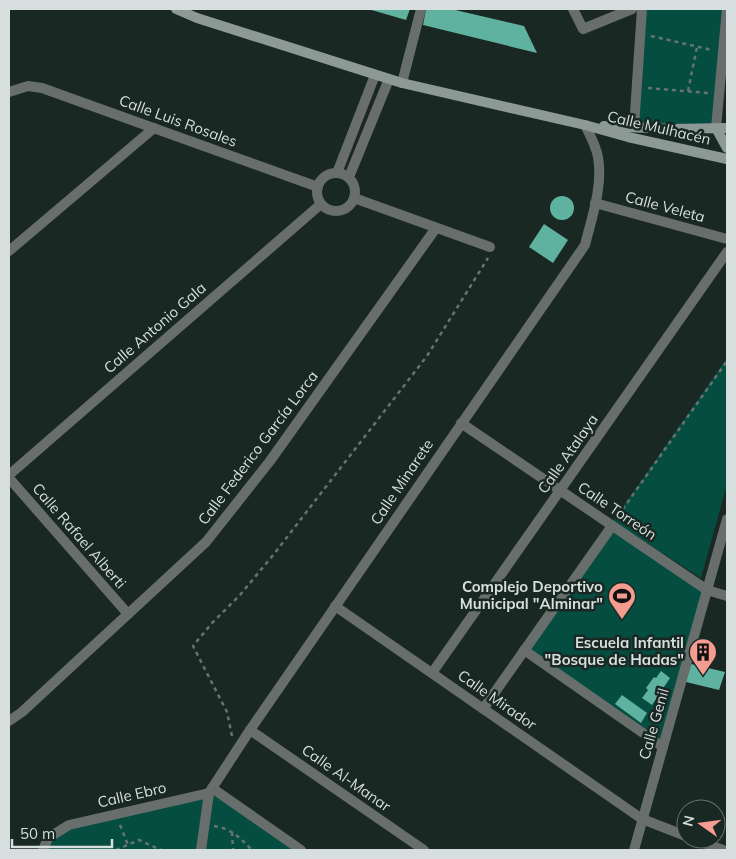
<svg xmlns="http://www.w3.org/2000/svg" width="736" height="859" viewBox="0 0 736 859" font-family="Mulish,sans-serif">
	<style>
		.park { fill: #064d41 }
		.building { fill: #5fb29f }
		.lines { fill: none; stroke-linecap: round; stroke-linejoin: round }
		.path { stroke: #677370; stroke-width: 2.5; stroke-dasharray: 4 4; stroke-linecap: butt }
		.street { stroke: #676e6c; stroke-width: 10 }
		.secondary { stroke: #8d9995; stroke-width: 10 }
		.labels { text-anchor: middle; stroke-width: 5; stroke-linejoin: round; paint-order: stroke }
		.street-label { font-size: 15px; fill: #d6dfdd; stroke: #1a2824 }
		.poi-label { font-size: 15px; font-weight: bold; fill: #d6dfdd; stroke: #1a2824; text-anchor: end }
	</style>
	<rect width="100%" height="100%" fill="#1a2824"/>
	<g class="park">
		<path d="M642,9h85l-11,119 -82,-1z"/>
		<path d="M727,358v126l-26,94 -88,-57z"/>
		<path d="M612,526l95,64 -44,157 -139,-97z"/>
		<path d="M212,788l89,62h-258l5,-12 21,-13z"/>
	</g>
	<g class="building">
		<path d="M368,9h42l-4,11z"/>
		<path d="M426,9h25l73,17 13,27 -114,-28z"/>
		<circle cx="562" cy="208" r="12"/>
		<path d="M544,224l24,16 -15,23 -24,-16z"/>
		<path d="M687,663l38,9 -6,18 -37,-9z"/>
		<path d="M661,671l9,7 -18,27 -10,-7 6,-8 -2,-2 8,-11 2,1z"/>
		<path d="M622,695l25,18 -6,10 -26,-19z"/>
	</g>
	<g class="lines">
		<g class="path">
			<path d="M651,36l61,14"/>
			<path d="M648,88l60,5"/>
			<path d="M688,91l9,-44"/>
			<path d="M618,516l109,-155"/>
			<path d="M232,736l-5,-24 -34,-66 19,-23 28,-28 34,-41 153,-198 61,-98"/>
			<path d="M120,825l8,20"/>
			<path d="M214,826c18,3 25,11 38,24"/>
			<path d="M232,832l1,18"/>
			<path d="M116,850l23,-10 22,10"/>
		</g>
		<g class="street">
			<path d="M573,9l10,20 49,-20"/>
			<path d="M402,83l19,-74"/>
			<path d="M9,92l19,-6 14,2 276,99"/>
			<path d="M634,127l8,-118"/>
			<path d="M716,128l11,-119"/>
			<circle cx="336" cy="192" r="19"/>
			<path d="M337,173l38,-98"/>
			<path d="M349,177l40,-98"/>
			<path d="M354,198l136,49"/>
			<path d="M595,203l132,36"/>
			<path d="M9,251l145,-123"/>
			<path d="M461,423l246,167 20,6"/>
			<path d="M9,475l312,-271"/>
			<path d="M9,478l119,136"/>
			<path d="M335,606l307,213 44,17"/>
			<path d="M524,650l139,97"/>
			<path d="M432,673l295,-421"/>
			<path d="M483,709l129,-183"/>
			<path d="M9,721l13,-9 184,-170 64,-81 166,-233"/>
			<path d="M250,730l174,120"/>
			<path d="M212,788l89,62"/>
			<path d="M693,839l30,11"/>
			<path d="M43,850l5,-12 21,-13 140,-32"/>
			<path d="M201,850l8,-57 41,-63 335,-485c7,-28 18,-59 13,-88 -2,-11 -8,-22 -13,-32"/>
			<path d="M634,850l93,-331"/>
		</g>
		<g class="secondary">
			<path d="M176,9l21,9 205,65 183,42 43,12 99,22"/>
			<path d="M604,126l68,3 55,-1"/>
			<path d="M716,128l11,20"/>
		</g>
	</g>
	<defs>
		<g id="stadium-pin" transform="scale(1.4375)"><path d="M0 17L-7.5 6A9.5 9.5 0 1 1 7.5 6Z" fill="#f59c91" stroke="#1a2824"/><path d="M0-5a6.5 5 0 1 0 0 10a6.5 5 0 1 0 0-10ZM-3.5-1.8h7v3.6h-7Z" fill="#111"/></g>
		<g id="building-pin" transform="scale(1.4375)"><path d="M0 17L-7.5 6A9.5 9.5 0 1 1 7.5 6Z" fill="#f59c91" stroke="#1a2824"/><path d="M-4-6H4V6H1V3H-1V6H-4ZM-2.5-4.3h1.7v1.8h-1.7ZM.8-4.3h1.7v1.8H.8ZM-2.5-1h1.7V.8h-1.7ZM.8-1h1.7V.8H.8Z" fill="#111"/></g>
	</defs>
	<g fill-rule="evenodd">
		<use href="#stadium-pin" x="622" y="596"/>
		<use href="#building-pin" x="703" y="652"/>
	</g>
	<g class="labels">
		<g class="street-label">
			<text transform="translate(178 121) rotate(20)" y="5">Calle Luis Rosales</text>
			<text transform="translate(659 128) rotate(13)" y="5">Calle Mulhacén</text>
			<text transform="translate(665 207) rotate(15)" y="5">Calle Veleta</text>
			<text transform="translate(155 328) rotate(-41)" y="5">Calle Antonio Gala</text>
			<text transform="translate(258 448) rotate(-53)" y="5">Calle Federico García Lorca</text>
			<text transform="translate(568 454) rotate(-55)" y="5">Calle Atalaya</text>
			<text transform="translate(402 482) rotate(-56)" y="5">Calle Minarete</text>
			<text transform="translate(617 511) rotate(34)" y="5">Calle Torreón</text>
			<text transform="translate(79 536) rotate(49)" y="5">Calle Rafael Alberti</text>
			<text transform="translate(497 700) rotate(35)" y="5">Calle Mirador</text>
			<text transform="translate(654 724) rotate(-74)" y="5">Calle Genil</text>
			<text transform="translate(346 778) rotate(35)" y="5">Calle Al-Manar</text>
			<text transform="translate(132 795) rotate(-13)" y="5">Calle Ebro</text>
		</g>
		<g class="poi-label">
			<text x="603" y="592">Complejo Deportivo<tspan x="603" dy="17">Municipal "Alminar"</tspan></text>
			<text x="684" y="648">Escuela Infantil<tspan x="684" dy="17">"Bosque de Hadas"</tspan></text>
		</g>
	</g>
	<rect width="736" height="859" fill="none" stroke="#d6dfdd" stroke-width="20"/>
	<g transform="translate(701 824) rotate(284)"><circle r="24" fill="#1a2824" stroke="#65716e"/>
	<path d="M0-4L9 19L0 12L-9 19Z" fill="#f59c91"/>
	<text y="-8" font-size="14" font-weight="bold" text-anchor="middle" fill="#d6dfdd">N</text>
	</g>
	<path d="M12 839v8h100v-8" fill="none" stroke="#d6dfdd" stroke-width="2.5"/>
	<text x="20" y="839" font-size="15" fill="#d6dfdd" stroke="#1a2824" stroke-width="4" paint-order="stroke">50 m</text>
</svg>
